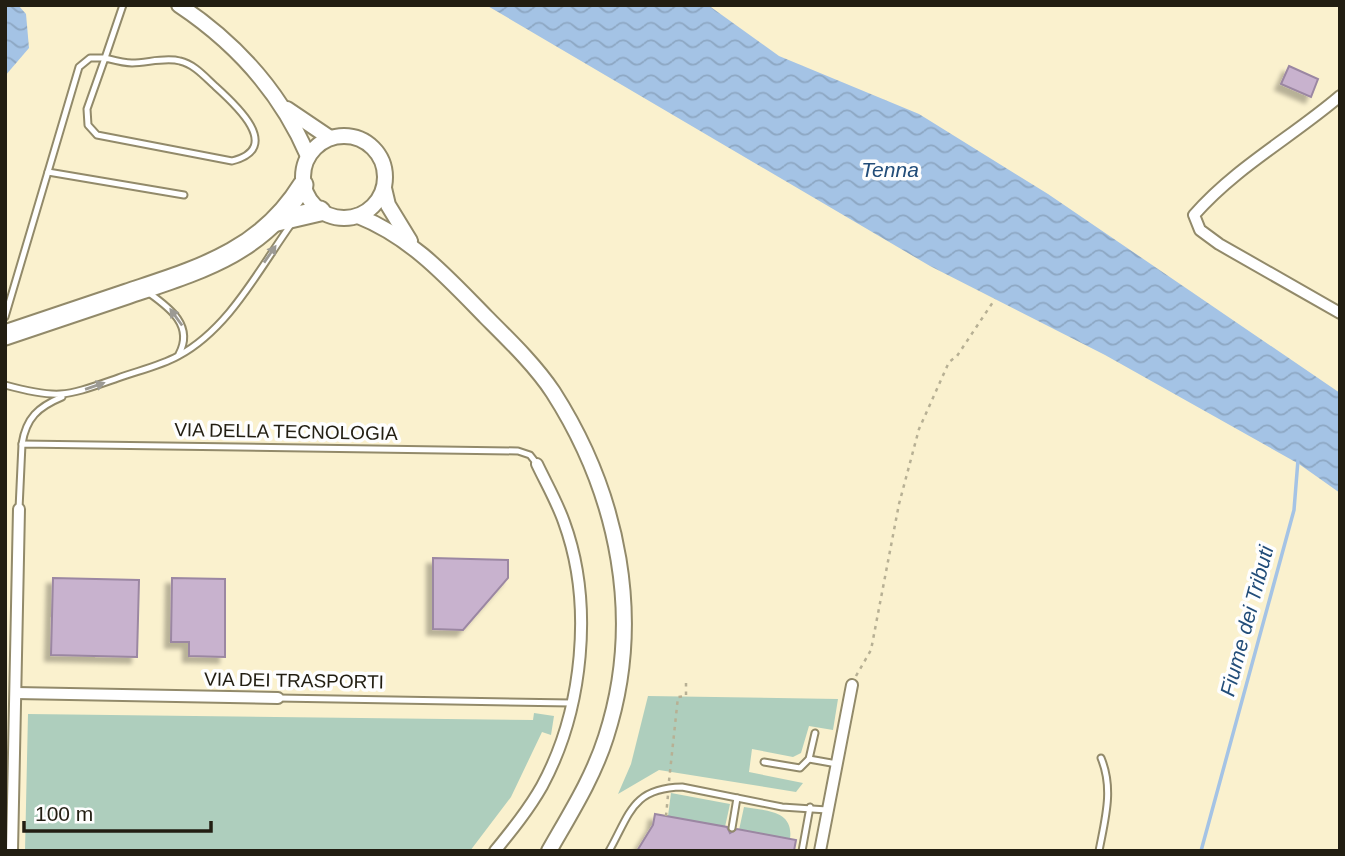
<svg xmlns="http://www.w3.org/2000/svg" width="1345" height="856" viewBox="0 0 1345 856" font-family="Arial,sans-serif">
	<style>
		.grass { fill: #aecebd }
		.water { fill: url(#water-waves) }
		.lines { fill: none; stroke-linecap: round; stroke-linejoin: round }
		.stream { stroke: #a4c3e5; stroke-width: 3.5 }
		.building { fill: #c8b2ce; stroke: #9b87a2; stroke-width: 2; filter: url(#shadow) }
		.service-casing { stroke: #928a6a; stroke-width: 9 }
		.minor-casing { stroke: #928a6a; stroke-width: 14 }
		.secondary-casing { stroke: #928a6a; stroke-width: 18 }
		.motorway-casing { stroke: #928a6a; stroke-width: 23 }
		.path { stroke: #b7b094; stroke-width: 2.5; stroke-dasharray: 3.5 5; stroke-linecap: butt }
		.service { stroke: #fff; stroke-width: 5 }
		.minor { stroke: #fff; stroke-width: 10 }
		.secondary { stroke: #fff; stroke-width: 14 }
		.motorway { stroke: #fff; stroke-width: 19 }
		.oneway { fill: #9c9a94 }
		.labels { text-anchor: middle; stroke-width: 7; stroke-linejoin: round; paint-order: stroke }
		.street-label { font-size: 19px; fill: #221e12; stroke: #fefefe }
		.water-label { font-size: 21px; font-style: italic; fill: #224d79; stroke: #fefefe }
	</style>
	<defs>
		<pattern id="water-waves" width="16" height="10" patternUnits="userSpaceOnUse" patternTransform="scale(1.75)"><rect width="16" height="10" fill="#a4c3e5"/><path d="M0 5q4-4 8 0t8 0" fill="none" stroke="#8da7c3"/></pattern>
		<filter id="shadow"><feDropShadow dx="-6" dy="6" stdDeviation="2" flood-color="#0004"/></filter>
	</defs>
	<rect width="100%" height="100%" fill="#faf1ce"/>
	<g class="grass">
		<path d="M648,696l190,3 -5,31 -24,-4 -8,27 -8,4 -41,-8 -3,23 54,11 -7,9 -137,-22 -41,24 13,-30z"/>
		<path d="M534,713l20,3 -3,19 -9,-3 -31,65 -41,54h-445l3,-137 505,6z"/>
		<path d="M671,793l59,11 -5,23 -57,-11z"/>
		<path d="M744,807c22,4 50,3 46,32l-51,-9z"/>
	</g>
	<g class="water">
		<path d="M5,5h13l8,9 3,34 -24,28z"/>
		<path d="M486,5h222l71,51 140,58 129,80 292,199v100l-41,-29 -194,-109 -175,-89z"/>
	</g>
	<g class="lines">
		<path class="stream" d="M1201,851l93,-341 4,-50"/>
	</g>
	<g class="building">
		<path d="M1289,66l29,13 -7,18 -30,-13z"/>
		<path d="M433,558l75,2v18l-45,52 -30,-1z"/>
		<path d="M53,578l86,2 -2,77 -86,-2z"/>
		<path d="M172,578l53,1v78l-36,-1v-14h-18z"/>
		<path d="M655,814l72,13 3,6 7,-4 59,11 -2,11h-157l16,-26z"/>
	</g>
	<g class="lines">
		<g class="service-casing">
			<g id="service">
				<path d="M105,58c8,2 18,5 27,5 15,0 33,-6 48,-2 14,3 25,16 35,25 20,18 69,62 17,75l-135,-26 -9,-10 -1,-16z"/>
				<path d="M48,172l136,23"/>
				<path d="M149,293c21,15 45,33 30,61"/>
				<path d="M5,317l74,-250 11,-9h15l18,-53"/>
				<path d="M5,385c55,15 61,11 113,-7 19,-7 42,-12 60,-22 51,-27 81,-87 114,-133"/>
				<path d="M22,444c4,-26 16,-37 40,-47"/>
				<path d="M19,509l3,-65 496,7 12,4 7,9"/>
				<path d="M278,698l293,5"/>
				<path d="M809,759l28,5"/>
				<path d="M764,762l36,6 9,-9 6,-26"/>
				<path d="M732,828l5,-30"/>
				<path d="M609,851c21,-37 23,-63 73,-64l100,20 45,3"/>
				<path d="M802,851l8,-44"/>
				<path d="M1099,851c6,-32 15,-62 2,-93"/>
			</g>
		</g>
		<g class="minor-casing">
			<g id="minor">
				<path d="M1340,96c-48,41 -104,71 -146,119l6,15 19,14 121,69"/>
				<path d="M16,693l262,5"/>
				<path d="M12,851l7,-342"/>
				<path d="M495,851c17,-21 34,-42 47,-65 41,-76 52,-182 22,-264 -7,-20 -18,-39 -27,-58"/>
				<path d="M820,851l32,-166"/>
			</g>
		</g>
		<g class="secondary-casing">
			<g id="secondary">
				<path d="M179,5c57,38 102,88 129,151"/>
				<path d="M287,109l43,29"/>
				<circle cx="344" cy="177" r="41"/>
				<path d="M384,188l4,17 22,36"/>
				<path d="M358,216c53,21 89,61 128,101 23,23 49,48 67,75 66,103 91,228 53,345 -13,41 -36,77 -57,114"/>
			</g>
		</g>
		<g class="motorway-casing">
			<g id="motorway">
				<path d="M277,221l43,-10"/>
				<path d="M5,335c41,-14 81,-27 122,-41 71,-24 134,-41 176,-109"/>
			</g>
		</g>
		<g class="path">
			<path d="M856,676l15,-26 28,-146 20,-75 30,-67 8,-6 38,-57"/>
			<path d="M669,781l9,-84 8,-1v-17"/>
			<path d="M666,816l2,-21"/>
		</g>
		<use href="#service" class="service"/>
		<use href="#minor" class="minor"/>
		<use href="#secondary" class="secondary"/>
		<use href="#motorway" class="motorway"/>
	</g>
	<defs><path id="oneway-solid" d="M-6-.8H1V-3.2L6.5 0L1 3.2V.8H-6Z" transform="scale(1.75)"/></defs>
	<g class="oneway">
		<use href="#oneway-solid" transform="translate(270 254) rotate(-55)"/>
		<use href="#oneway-solid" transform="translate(176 317) rotate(-126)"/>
		<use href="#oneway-solid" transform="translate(95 386) rotate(-19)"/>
	</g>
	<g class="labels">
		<g class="street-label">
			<text transform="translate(286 431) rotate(1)" y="7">VIA DELLA TECNOLOGIA</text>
			<text transform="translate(294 680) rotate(1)" y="7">VIA DEI TRASPORTI</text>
		</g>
		<g class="water-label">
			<text x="890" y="177">Tenna</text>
			<text transform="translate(1247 621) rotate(-75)" y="7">Fiume dei Tributi</text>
		</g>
	</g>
	<rect width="1345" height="856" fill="none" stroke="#221e12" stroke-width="14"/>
	<path d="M24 821v10h187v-10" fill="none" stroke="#221e12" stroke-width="3.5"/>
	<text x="35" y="821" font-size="21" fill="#221e12" stroke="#fefefe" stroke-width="5" paint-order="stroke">100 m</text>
</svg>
